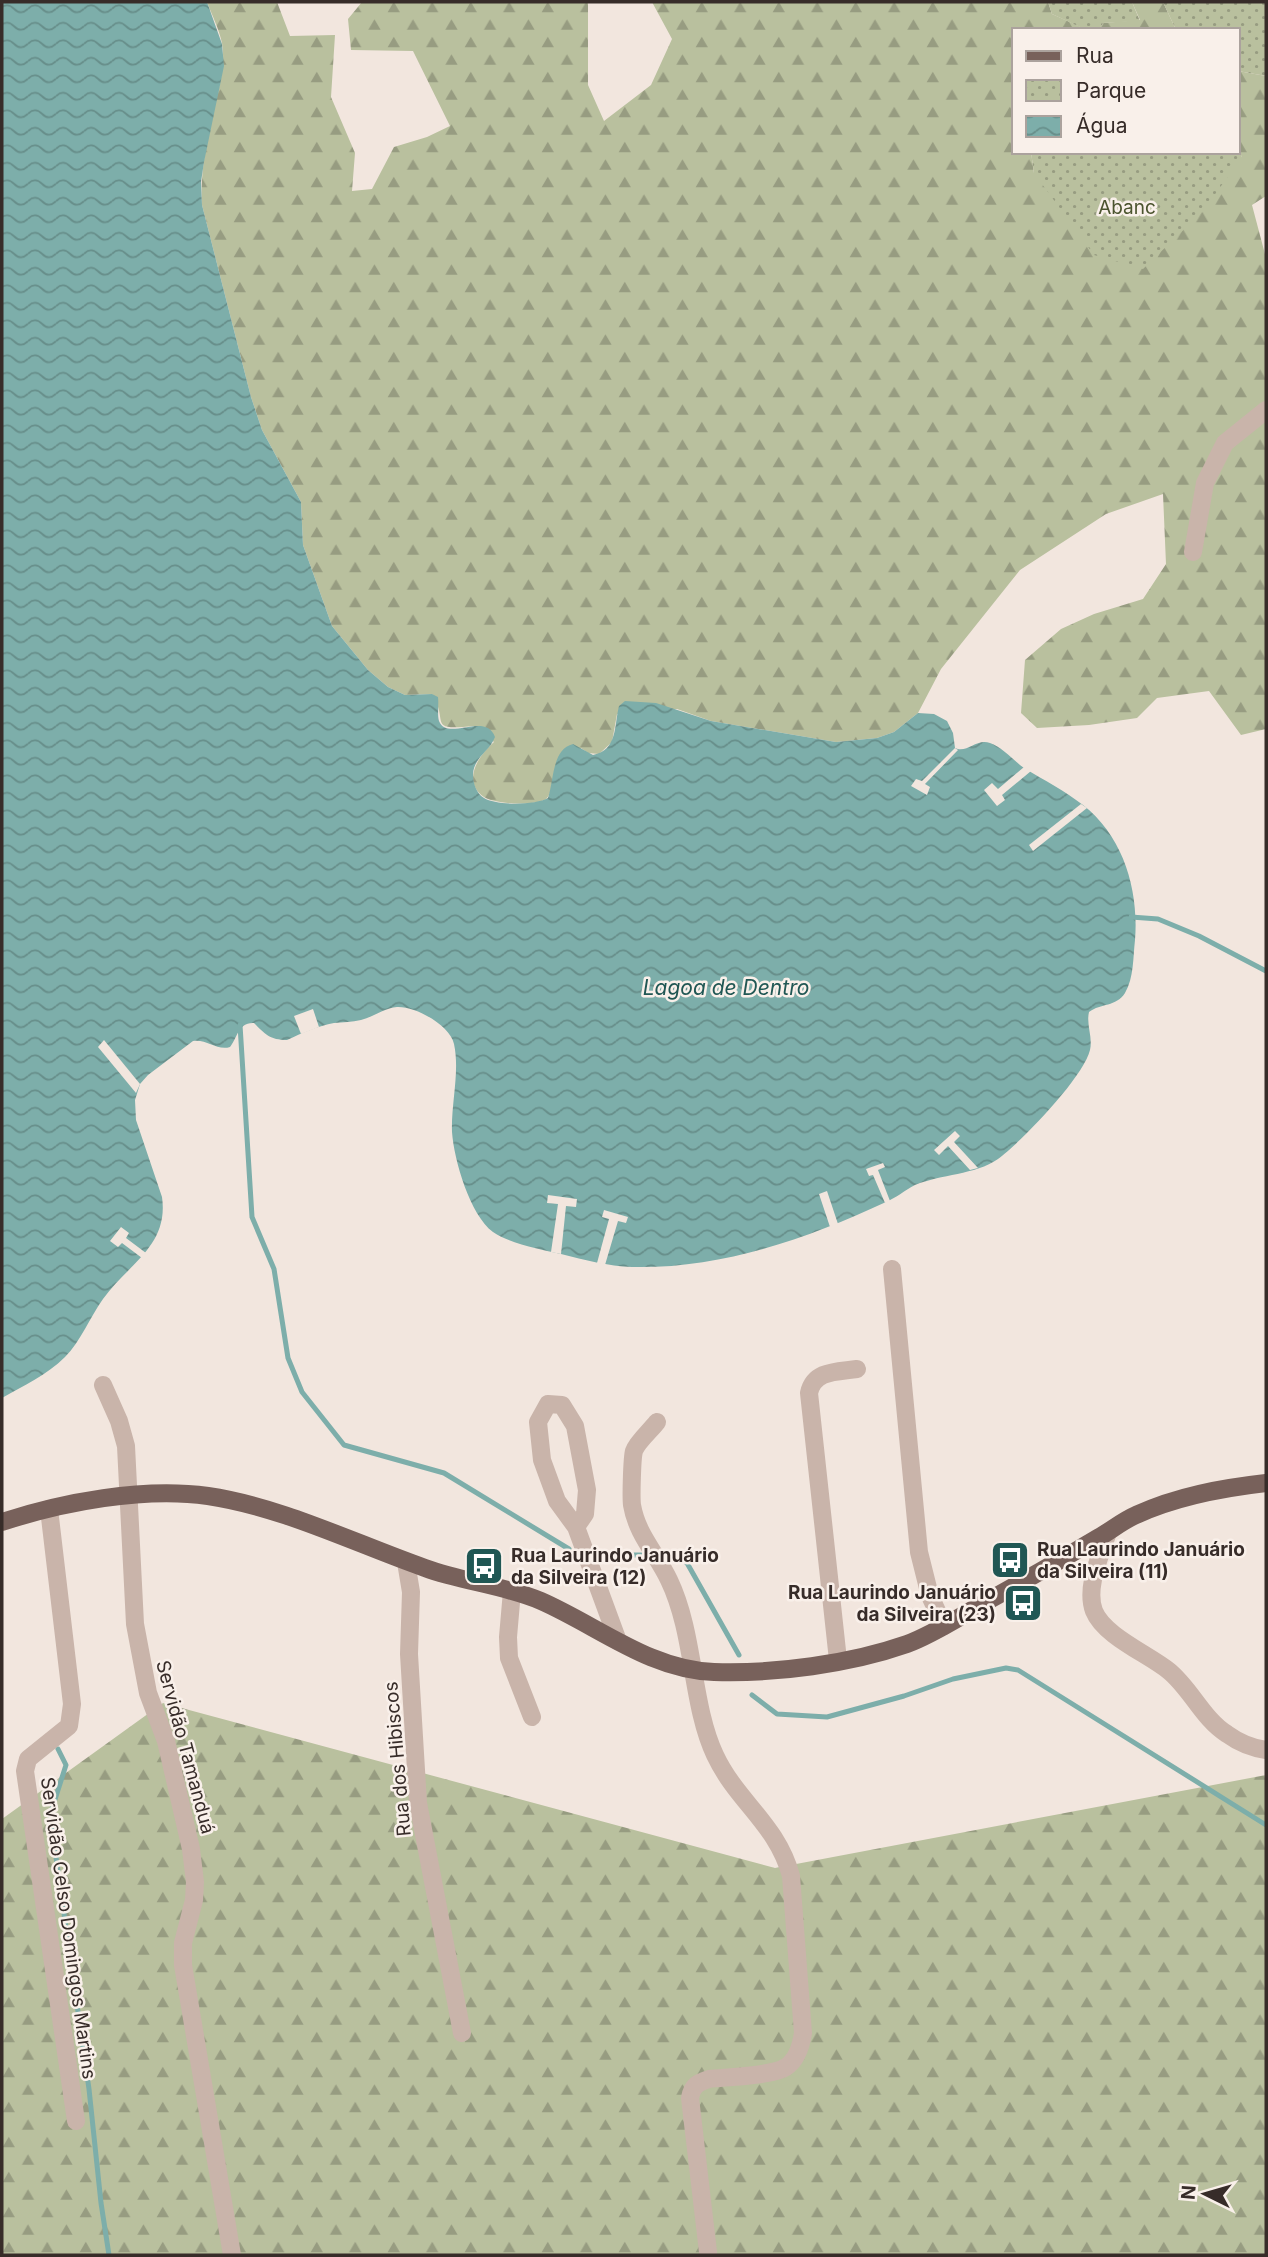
<svg xmlns="http://www.w3.org/2000/svg" width="1268" height="2257" viewBox="0 0 1268 2257" font-family="Inter,sans-serif">
	<style>
		.forest { fill: url(#forest-firs) }
		.park { fill: url(#park-dots) }
		.water { fill: url(#water-waves) }
		.pier { fill: #f2e6de }
		.lines { fill: none; stroke-linecap: round; stroke-linejoin: round }
		.stream { stroke: #7daeaa; stroke-width: 5 }
		.minor { stroke: #c9b4aa; stroke-width: 18 }
		.major { stroke: #78615b; stroke-width: 18 }
		.labels { text-anchor: middle; stroke-width: 5; stroke-linejoin: round; paint-order: stroke }
		.park-label { font-size: 19px; fill: #4b542e; stroke: #f9f0ea }
		.poi-label { font-size: 19px; font-weight: bold; fill: #372c29; stroke: #f9f0ea; text-anchor: start }
		.street-label { font-size: 19px; fill: #372c29; stroke: #f9f0ea }
		.water-label { font-size: 21px; font-style: italic; fill: #205754; stroke: #f9f0ea }
	</style>
	<defs>
		<pattern id="forest-firs" width="22" height="20" patternUnits="userSpaceOnUse" patternTransform="scale(1.75)"><rect width="22" height="20" fill="#b9c09e"/><path d="M5 1l3.5 6h-7zM16 11l3.5 6h-7z" fill="#979c81"/></pattern>
		<pattern id="park-dots" width="8" height="8" patternUnits="userSpaceOnUse" patternTransform="scale(1.75)"><rect width="8" height="8" fill="#b9c09e"/><path d="M2 2h.1M6 6h.1" fill="none" stroke="#979c81" stroke-width="1.8" stroke-linecap="round"/></pattern>
		<pattern id="water-waves" width="16" height="10" patternUnits="userSpaceOnUse" patternTransform="scale(1.75)"><rect width="16" height="10" fill="#7daeaa"/><path d="M0 5q4-4 8 0t8 0" fill="none" stroke="#678e8a"/></pattern>
	</defs>
	<rect width="100%" height="100%" fill="#f2e6de"/>
	<g class="forest">
		<path d="M207,2h70l13,34 45,-1 -4,62 24,56 -3,38 20,-2 22,-42 33,-10 23,-11 -37,-75 -62,-1 -3,-31 14,-17h226v83l16,36 47,-36 21,-46 -20,-37h396l4,12 29,13 -2,3h-65v122h17l3,21 208,-16 -4,-7v-79l28,5v120l-14,9 14,53v471l-25,6 -32,-44 -52,7 -20,20 -48,7 -52,3 -16,-15 4,-53 36,-31 33,-15 49,-15 23,-35 -3,-70 -57,20 -86,56 -79,99 -23,44 -24,19 -17,6 -41,4 -125,-21 -34,-12 -60,5 -5,28 -13,12 -11,-1 -7,-5c-9,13 -21,26 -29,40 -1,2 -3,8 -5,10 -8,9 -54,6 -63,-1 -23,-16 -5,-42 10,-55l-20,-16c-49,5 -24,-4 -42,-32l-27,1 -17,-8 -20,-17 -36,-44 -29,-81 -2,-43 -39,-72 -11,-33 -49,-192c-2,-31 4,-61 11,-92 5,-23 13,-46 9,-70 -3,-14 -10,-28 -15,-41z"/>
		<path d="M1132,2h31l13,28h-77l4,-7 37,-3z"/>
		<path d="M163,1703l612,165 491,-93v480h-1264v-436z"/>
	</g>
	<g class="park">
		<path d="M1048,2h84l8,19 -37,2 -4,7h-20l1,-3 -28,-13z"/>
		<path d="M1163,2h103v74l-28,-5v-41h-62z"/>
		<path d="M1238,150l4,7 -39,54 -60,58 -49,-14 -60,-82 -3,-21h207z"/>
	</g>
	<path class="water" d="M2,2h205l15,42 2,22 -20,96 -3,20 1,23 49,192 11,33 39,72 2,43 29,81 36,44 20,17 17,8 27,-1 6,3c1,8 -1,17 1,24 8,21 47,-10 56,16 -5,14 -21,20 -22,37 0,9 3,19 11,24 13,8 52,7 64,0 6,-18 4,-49 25,-54l20,11c25,-5 21,-30 26,-49l6,-5 31,2 55,18 125,21 41,-4 17,-6 24,-19 16,1 13,7 6,12 2,15c12,6 21,-10 35,-5 12,4 23,17 34,25 20,12 41,23 59,37 41,32 56,86 52,135 -2,17 -1,38 -10,53 -9,14 -24,10 -36,19 -3,13 4,25 1,38 -7,28 -68,91 -92,109 -23,16 -57,15 -83,26 -10,5 -19,13 -29,17 -79,37 -166,67 -254,65 -24,-1 -47,-7 -71,-13 -18,-4 -53,-11 -68,-22 -23,-17 -39,-72 -41,-100 -1,-29 8,-60 2,-88 -4,-19 -39,-38 -57,-37 -12,1 -24,10 -36,13 -9,2 -18,2 -27,3 -16,3 -32,10 -47,17 -17,0 -22,-6 -33,-17 -16,-1 -16,14 -24,24 -13,4 -23,-8 -37,-6l-45,34 -8,9 -5,16 1,20 26,77c7,49 -34,67 -59,102 -13,18 -22,42 -38,58 -18,18 -42,29 -63,41z"/>
	<g class="pier">
		<path d="M955,748l3,2 -33,34 5,3 -3,8 -16,-9 5,-7 6,2z"/>
		<path d="M1024,767l7,4 -29,24 3,5 -8,6 -13,-16 8,-7 6,6z"/>
		<path d="M1081,804l6,4 -54,43 -4,-6z"/>
		<path d="M313,1009l6,18 -18,7 -7,-18z"/>
		<path d="M104,1040l36,44 -4,9 -38,-46z"/>
		<path d="M955,1131l5,5 -6,6 24,26 -8,2 -22,-24 -9,9 -5,-5z"/>
		<path d="M883,1163l2,4 -7,3 12,31 -5,2 -12,-28 -4,1 -3,-7z"/>
		<path d="M827,1191l11,33 -8,3 -11,-33z"/>
		<path d="M548,1195l29,4 -1,8 -10,-1 -5,48 -10,-2 7,-48 -11,-1z"/>
		<path d="M604,1210l24,7 -2,6 -8,-2 -13,44 -8,-2 12,-44 -7,-2z"/>
		<path d="M121,1227l8,6 -3,5 20,15 -4,5 -20,-15 -4,4 -8,-6z"/>
	</g>
	<g class="lines">
		<g class="stream">
			<path d="M1131,917l27,2 41,17 67,35"/>
			<path d="M240,1025l12,192 22,52 14,89 14,34 42,53 100,28 125,76"/>
			<path d="M671,1553l16,10 52,92"/>
			<path d="M596,1555h45"/>
			<path d="M752,1695l25,19 50,3 77,-21 49,-17 53,-11 12,2 248,155"/>
			<path d="M58,1749l8,16 -16,50 39,274 12,114 8,52"/>
		</g>
		<g class="minor">
			<path d="M1193,552l12,-69 20,-40 41,-33"/>
			<path d="M892,1269l27,283 11,44 14,30"/>
			<path d="M103,1385l16,36 7,25 9,178 13,69 18,48 25,108 4,33 -1,18 -11,43v22l49,290"/>
			<path d="M657,1422c-6,8 -20,20 -23,29 -2,7 -3,46 -2,54 5,30 25,49 37,75 26,54 22,124 46,175 22,47 62,69 76,121l12,157c-2,13 -6,27 -17,34 -13,9 -60,10 -77,12 -12,4 -17,7 -19,19l18,154"/>
			<path d="M49,1509l23,195 -3,22 -41,33 -3,12 51,350"/>
			<path d="M576,1527l9,-13 2,-24 -12,-64 -13,-21 -14,-1 -10,18 4,38 15,41 19,26 42,114"/>
			<path d="M1108,1532c-7,23 -23,55 -14,79 10,25 54,43 75,60 22,18 34,48 58,63 11,8 25,14 39,16"/>
			<path d="M406,1562l5,30 -2,62 9,149 44,230"/>
			<path d="M512,1591l-4,46 1,21 23,59"/>
			<path d="M838,1660l-29,-267c5,-23 28,-21 48,-24"/>
		</g>
		<path class="major" d="M2,1522c61,-20 141,-35 206,-26 74,11 146,47 217,72 38,14 79,17 116,33 57,25 109,69 173,71 61,2 136,-8 193,-28 27,-10 52,-27 77,-41 38,-21 75,-42 112,-64 13,-7 26,-18 40,-24 41,-19 86,-27 130,-32"/>
	</g>
	<defs>
		<g id="bus-square" transform="scale(2.0125)"><rect x="-9" y="-9" width="18" height="18" rx="4" fill="#205754" stroke="#f9f0ea"/><path d="M-5-6H5V4H4V6H2V4H-2V6H-4V4H-5ZM-3.5-4V0h7V-4ZM-3.5 1.2v1.5H-2V1.2ZM2 1.2v1.5H3.5V1.2Z" fill="#fff"/></g>
	</defs>
	<g fill-rule="evenodd">
		<use href="#bus-square" x="1010" y="1560"/>
		<use href="#bus-square" x="484" y="1566"/>
		<use href="#bus-square" x="1023" y="1603"/>
	</g>
	<g class="labels">
		<g class="park-label">
			<text x="1127" y="214">Abanc</text>
		</g>
		<g class="poi-label">
			<text x="1037" y="1556">Rua Laurindo Januário<tspan x="1037" dy="22">da Silveira (11)</tspan></text>
			<text x="511" y="1562">Rua Laurindo Januário<tspan x="511" dy="22">da Silveira (12)</tspan></text>
			<text x="996" y="1599" text-anchor="end">Rua Laurindo Januário<tspan x="996" dy="22">da Silveira (23)</tspan></text>
		</g>
		<g class="street-label">
			<text transform="translate(186 1747) rotate(75)" y="7">Servidão Tamanduá</text>
			<text transform="translate(397 1759) rotate(-95)" y="7">Rua dos Hibiscos</text>
			<text transform="translate(69 1928) rotate(82)" y="7">Servidão Celso Domingos Martins</text>
		</g>
		<g class="water-label">
			<text x="726" y="995">Lagoa de Dentro</text>
		</g>
	</g>
	<rect width="1268" height="2257" fill="none" stroke="#372c29" stroke-width="7"/>
	<rect x="1012" y="28" width="228" height="126" fill="#f9f0ea" stroke="#aba29d" stroke-width="2"/>
	<rect x="1026" y="51" width="35" height="10" fill="#78615b" stroke="#aba29d" stroke-width="2"/>
	<text x="1076" y="63" font-size="21" fill="#372c29">Rua</text>
	<rect x="1026" y="80" width="35" height="21" fill="url(#park-dots)" stroke="#aba29d" stroke-width="2"/>
	<text x="1076" y="98" font-size="21" fill="#372c29">Parque</text>
	<rect x="1026" y="116" width="35" height="21" fill="url(#water-waves)" stroke="#aba29d" stroke-width="2"/>
	<text x="1076" y="133" font-size="21" fill="#372c29">Água</text>
	<g transform="translate(1205 2194) rotate(275)" stroke="#f9f0ea" stroke-width="5" paint-order="stroke">
	<path d="M0-5L12 26L0 18L-12 26Z" fill="#372c29"/>
	<text y="-10" font-size="19" font-weight="bold" text-anchor="middle" fill="#372c29">N</text>
	</g>
</svg>
